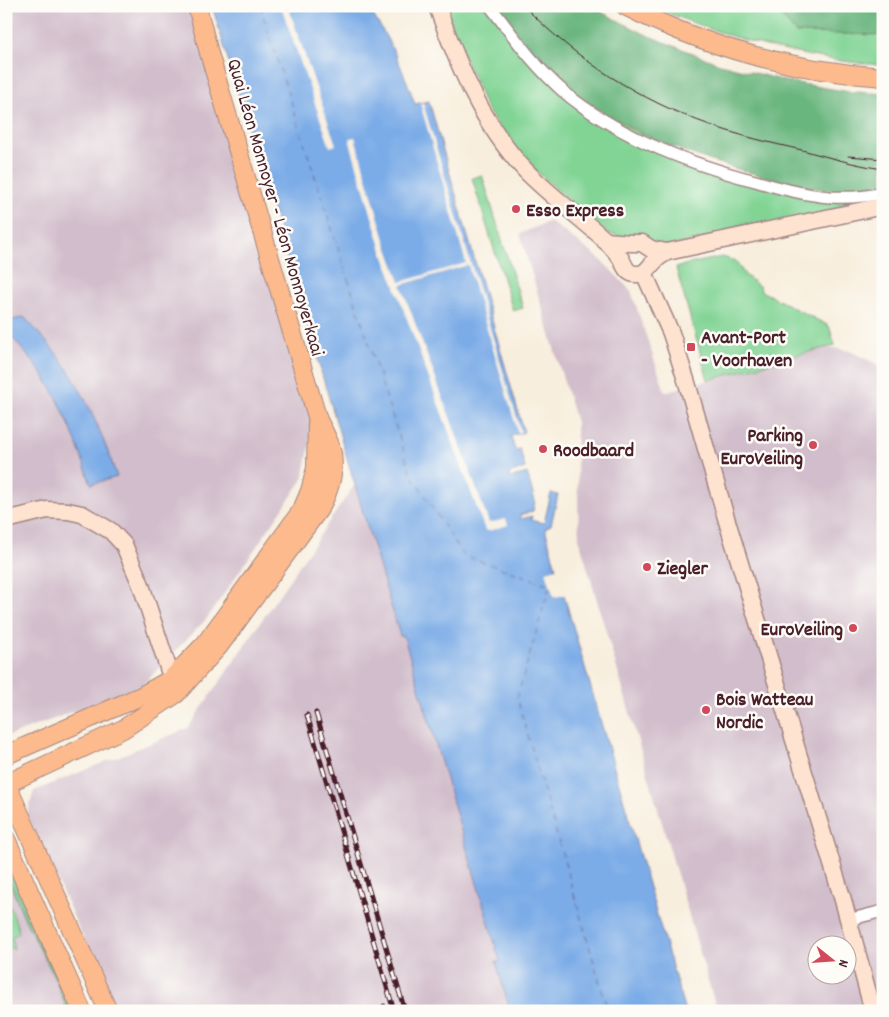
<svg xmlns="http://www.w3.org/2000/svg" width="889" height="1017" viewBox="0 0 889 1017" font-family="Dekko,sans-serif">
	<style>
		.industrial { fill: #d1bdcb; fill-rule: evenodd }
		.green { fill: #82d495; stroke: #667a60 }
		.forest { fill: #69b67e; stroke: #5a6a54 }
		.water { fill: #7cace7; stroke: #636689 }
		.pier { fill: #f8eedd }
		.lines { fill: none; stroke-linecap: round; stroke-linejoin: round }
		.ferry { stroke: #5e5776; stroke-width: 1; stroke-dasharray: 6 5; stroke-linecap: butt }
		.street-casing { stroke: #a18684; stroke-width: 14 }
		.secondary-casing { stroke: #a18684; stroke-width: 19 }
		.primary-casing { stroke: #a18684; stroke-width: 20 }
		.street { stroke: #fff; stroke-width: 11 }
		.secondary { stroke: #fee3d1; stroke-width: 16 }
		.primary { stroke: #fcba8d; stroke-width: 18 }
		.tram { stroke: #4a1f2b; stroke-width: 1 }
		.rail-casing { stroke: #4a1f2b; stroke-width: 5 }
		.rail { stroke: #fdfcf7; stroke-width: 3; stroke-dasharray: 9; stroke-linecap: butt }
		.poi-dot { fill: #d1495b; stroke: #fdfcf7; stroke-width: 2 }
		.labels { text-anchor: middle; stroke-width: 5; stroke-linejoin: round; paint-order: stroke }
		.street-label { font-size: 20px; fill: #4a1f2b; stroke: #fdfcf7 }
		.poi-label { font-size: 20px; font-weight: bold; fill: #4a1f2b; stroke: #fdfcf7; text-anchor: start }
	</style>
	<rect width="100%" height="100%" fill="#fdfcf7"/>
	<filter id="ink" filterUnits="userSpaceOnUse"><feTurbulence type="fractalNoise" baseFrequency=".02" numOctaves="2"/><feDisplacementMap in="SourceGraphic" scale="10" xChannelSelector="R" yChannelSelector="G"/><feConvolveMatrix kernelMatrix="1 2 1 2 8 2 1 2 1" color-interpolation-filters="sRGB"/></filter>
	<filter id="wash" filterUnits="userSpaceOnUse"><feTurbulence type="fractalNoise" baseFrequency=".0096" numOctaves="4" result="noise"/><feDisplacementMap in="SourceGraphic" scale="20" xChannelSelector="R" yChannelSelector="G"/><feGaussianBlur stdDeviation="1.12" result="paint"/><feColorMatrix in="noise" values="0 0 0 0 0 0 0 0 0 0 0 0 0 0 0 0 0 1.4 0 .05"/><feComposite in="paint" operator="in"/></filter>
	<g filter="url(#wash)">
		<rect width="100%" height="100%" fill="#f8eedd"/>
		<g class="industrial">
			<path d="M6,6h186l123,414 -12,59 -95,138 -65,68 -137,52z"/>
			<path d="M550,221l51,39 30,31 34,101 163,-45 22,4 33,16v644h-166l-138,-472 -3,-117 -56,-188zM816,944h30v30h-30z"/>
			<path d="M355,484l45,152h4l96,325 -4,1 14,49h-393l-90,-196 7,-24 154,-63z"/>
			<path d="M6,859l68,152h-68z"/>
		</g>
		<g class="green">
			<path d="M443,6h43l77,90 166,82 154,23 -218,46 -59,-14 -88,-78 -32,-47z"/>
			<path d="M652,6h231v59c-80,-5 -158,-27 -231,-59z"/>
			<path d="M482,175l41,133 -10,3 -41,-133z"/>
			<path d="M883,182v6l-16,3 -20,-1z"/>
			<path d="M722,257l14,4 9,14 15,12 1,4 68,35 6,19 -127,35 -32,-112 8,-3z"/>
			<path d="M6,900l7,13 6,19 -7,5 2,12 -8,-2z"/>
		</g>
		<g class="forest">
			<path d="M495,6h94l60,30 71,28 65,17 59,10 39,3v88c-17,4 -35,10 -52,8 -18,-1 -35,-6 -52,-10 -68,-16 -157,-47 -211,-92 -27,-23 -51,-54 -73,-82z"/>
			<path d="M773,6h110v29l-87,-2z"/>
			<path d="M6,859l68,152h-10l1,-7 -9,-24 -30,-58 -20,-47z"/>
		</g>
		<g class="water">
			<path d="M212,6h155c22,31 36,63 48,98l14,-3 95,331 -13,4 4,14 5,-1 5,19 -16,6 1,4 17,-5 8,28 -2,10 -13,4 1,4 11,-3 -1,4 13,3 7,-30 7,2 -7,30 -6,3 11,40 -9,3 7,27 10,-3 121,416h-175l-14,-49 4,-1 -96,-324 -4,-1z"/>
			<path d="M24,317c13,14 27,29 38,44 25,35 41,76 55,116l-26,7c-13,-37 -26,-77 -48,-109 -11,-16 -25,-30 -37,-45v-8z"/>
		</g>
		<g class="pier">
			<path d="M281,6h7l48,139 -6,2z"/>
			<path d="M420,103h3l98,329 -3,1 -50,-168 -67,20 88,238 17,-4 2,6 -20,6 -3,-1 -102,-276 -33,-112v-4l5,-1 30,103 15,42 66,-19z"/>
			<path d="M556,568l1,3 -8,2 4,11 3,11 7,-2 1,2 -10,3 -8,-27z"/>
		</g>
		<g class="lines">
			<path class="ferry" d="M260,6l151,468 52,81 87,30 -33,113 91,313"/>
		</g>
	</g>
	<g filter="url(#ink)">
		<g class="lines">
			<g class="street-casing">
				<g id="street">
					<path d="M490,6c23,30 46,62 74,86 54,45 129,73 195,90 23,7 47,13 71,15 18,1 35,0 53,-4"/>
					<path d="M848,920l35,-9"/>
				</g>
			</g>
			<g class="secondary-casing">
				<g id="secondary">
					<path d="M437,6c21,59 45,118 88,164 25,26 54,46 80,70 5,5 11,12 15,17 5,8 6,18 18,17 9,0 11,-8 17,-13 3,-4 8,-6 12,-9l216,-46"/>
					<path d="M605,241l26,2h11l9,6 16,3"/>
					<path d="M644,273l27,60 16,50 40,138 116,379 30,111"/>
					<path d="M6,520l41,-10 21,1 14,3 29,17 13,14 17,40 34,104"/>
				</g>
			</g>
			<g class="primary-casing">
				<g id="primary">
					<path d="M625,6c81,41 167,65 258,71"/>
					<path d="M6,755l135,-59 30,-17 34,-35 97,-134 8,-19 6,-23 1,-45"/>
					<path d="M6,783l102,228"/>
					<path d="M6,784l117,-55 53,-35 43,-48 100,-137c11,-18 18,-42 11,-64 -3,-8 -8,-17 -12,-25l-109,-367 -12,-47"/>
					<path d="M6,839l76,172"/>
				</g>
			</g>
			<use href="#street" class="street"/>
			<use href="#secondary" class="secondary"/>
			<use href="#primary" class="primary"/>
			<g class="tram">
				<path d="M524,6c51,53 117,95 186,119 30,11 61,18 92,25 26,7 53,15 81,19"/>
				<path d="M848,156l35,3"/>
			</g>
			<g class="rail-casing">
				<g id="rail">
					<path d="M316,713l89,298"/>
					<path d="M307,715l87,296"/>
					<path d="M384,1006l2,5"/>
				</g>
			</g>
			<use href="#rail" class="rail"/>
		</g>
	</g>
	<g class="poi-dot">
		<circle cx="516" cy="209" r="5"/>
		<rect x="686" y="342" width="10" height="10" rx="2.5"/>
		<circle cx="813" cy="445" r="5"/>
		<circle cx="543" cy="449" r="5"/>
		<circle cx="647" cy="567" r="5"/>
		<circle cx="853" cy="628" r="5"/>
		<circle cx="706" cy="710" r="5"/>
	</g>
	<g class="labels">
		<g class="street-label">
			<text transform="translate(277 207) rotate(74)" y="7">Quai Léon Monnoyer - Léon Monnoyerkaai</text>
		</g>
		<g class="poi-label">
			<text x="526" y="216">Esso Express</text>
			<text x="701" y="343">Avant-Port<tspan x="701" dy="23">- Voorhaven</tspan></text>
			<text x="803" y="441" text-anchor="end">Parking<tspan x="803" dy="23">EuroVeiling</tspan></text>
			<text x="553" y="456">Roodbaard</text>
			<text x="657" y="574">Ziegler</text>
			<text x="843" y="635" text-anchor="end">EuroVeiling</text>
			<text x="716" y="705">Bois Watteau<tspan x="716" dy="23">Nordic</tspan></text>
		</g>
	</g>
	<rect width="889" height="1017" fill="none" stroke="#fdfcf7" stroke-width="25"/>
	<g transform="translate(832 960) rotate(107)"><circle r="24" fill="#fdfcf7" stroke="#b5a4a5"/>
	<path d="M0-4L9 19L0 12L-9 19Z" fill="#d1495b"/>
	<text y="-8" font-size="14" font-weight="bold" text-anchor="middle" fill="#4a1f2b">N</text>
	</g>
</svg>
